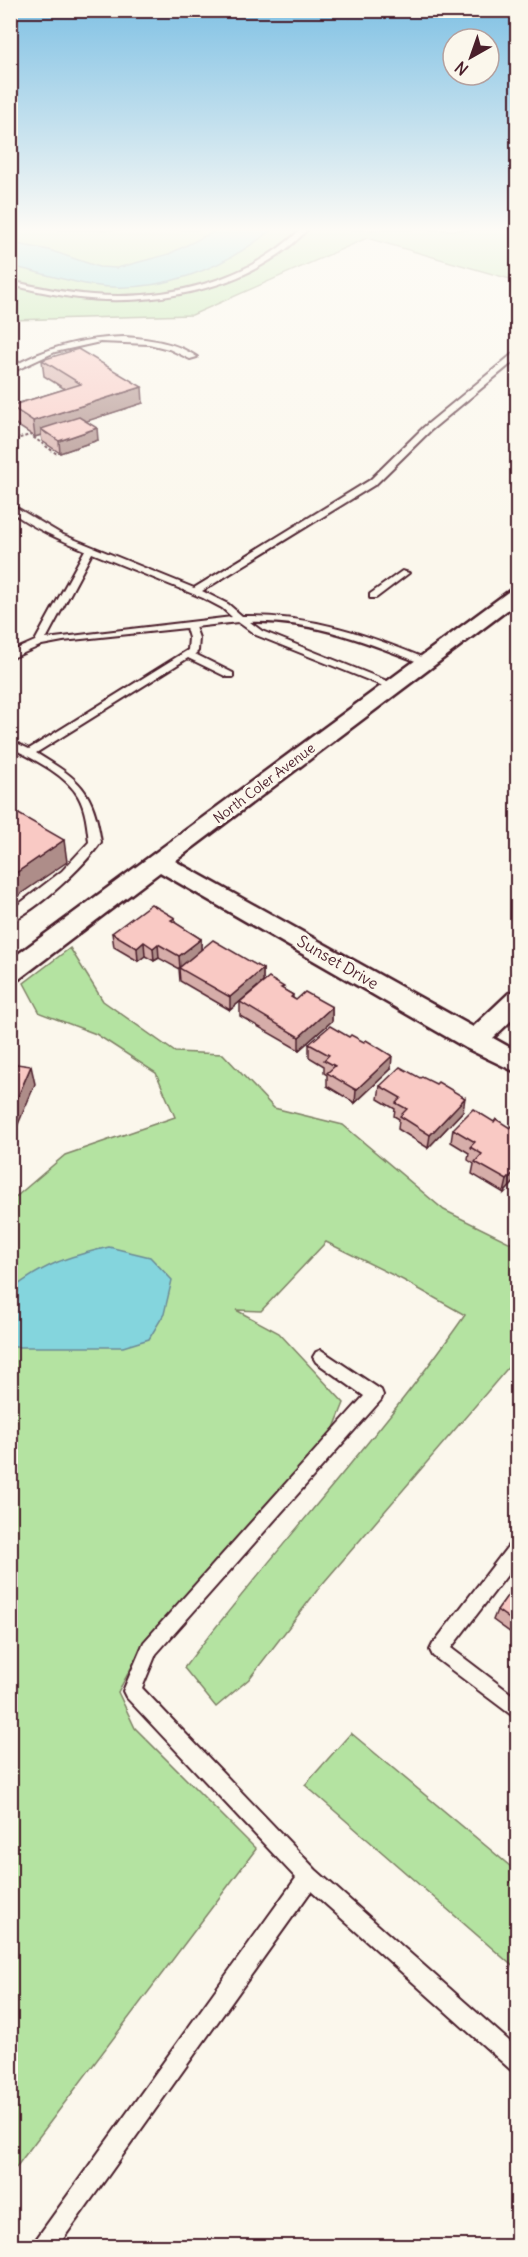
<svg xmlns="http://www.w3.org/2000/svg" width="528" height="2257" viewBox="0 0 528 2257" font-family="Delius,sans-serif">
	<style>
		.green { fill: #b4e3a1; stroke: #7f8166; stroke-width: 1.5 }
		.water { fill: #84d5dd; stroke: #6d8c96; stroke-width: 1.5 }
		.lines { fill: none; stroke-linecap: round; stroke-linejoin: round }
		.service-casing { stroke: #4a1f2b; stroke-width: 4 }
		.minor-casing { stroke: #4a1f2b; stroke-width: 5 }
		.path { stroke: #4a1f2b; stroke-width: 2; stroke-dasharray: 3 2; stroke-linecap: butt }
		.service { fill: #fbf7ec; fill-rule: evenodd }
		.minor { fill: #fbf7ec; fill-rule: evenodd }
		.wall { fill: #d6ada9; stroke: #4a1f2b; stroke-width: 1.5 }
		.shaded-wall { fill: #ae8d89; stroke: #4a1f2b; stroke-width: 1.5 }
		.building { fill: #f9c9c4; stroke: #4a1f2b; stroke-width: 1.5 }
		.labels { text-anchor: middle; stroke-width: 6; stroke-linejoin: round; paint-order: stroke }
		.far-street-label { font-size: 14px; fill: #4a1f2b; stroke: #fbf7ec }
		.street-label { font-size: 16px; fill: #4a1f2b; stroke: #fbf7ec }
	</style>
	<rect width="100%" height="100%" fill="#fbf7ec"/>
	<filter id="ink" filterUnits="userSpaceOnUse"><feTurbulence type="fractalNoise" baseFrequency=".0167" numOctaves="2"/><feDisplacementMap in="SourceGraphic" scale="12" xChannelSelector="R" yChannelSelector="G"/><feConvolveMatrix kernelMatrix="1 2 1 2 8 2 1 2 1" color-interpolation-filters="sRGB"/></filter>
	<g filter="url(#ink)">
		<g class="green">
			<path d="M10,230h507v51l-150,-43 -175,77 -181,5z"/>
			<path d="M70,948l33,53 72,51 48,2 51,54 69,17 101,85 73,36 1,110 -199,232 -70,91 -33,28 -32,-39c91,-120 195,-229 281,-353l-62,-35 -77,-38 -65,69 -25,-1 43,23 65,70 -12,30 -190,215 -24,44 17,36 121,121 -245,325v-973l54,-46 110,-38 -19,-44 -60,-39 -56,-21 -16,-30z"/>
			<path d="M351,1733l166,139v98l-212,-185z"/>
		</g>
		<g class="water">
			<path d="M217,230h54c-49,40 -115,65 -180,55 -27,-5 -54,-13 -80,-19v-23l38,7 50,17 18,1 52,-14z"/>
			<path d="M109,1247l41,10 22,23 -8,34 -15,25 -26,8h-112v-57c34,-26 55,-33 98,-43z"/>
		</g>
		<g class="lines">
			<g class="service-casing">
				<g id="service">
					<path d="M300,230h7c-49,53 -132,72 -202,70 -32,-1 -63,-8 -95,-15v-4c27,6 54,12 82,14 72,6 155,-13 208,-65z"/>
					<path d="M125,337c24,2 51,5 72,20l-7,2 -21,-10 -20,-5 -49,-2 -45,10 -45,21v-5c37,-21 73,-30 115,-31z"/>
					<path d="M515,352h3v6l-88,73 -54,53 -174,107 26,13 14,12c70,-1 124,18 187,44v4h-6c-56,-22 -112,-44 -173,-42l12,9 135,54v4l-4,1 -137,-55 -18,-13 -43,5 4,11 -1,13 -3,3 38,19v4h-6l-39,-19 -152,95c44,27 57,36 65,89 -16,23 -65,70 -91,79v-10l52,-40 27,-29c-2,-16 -3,-32 -11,-46 -13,-22 -45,-37 -68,-49v-7l19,9 159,-99 1,-12 -3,-10 -123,13 -21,4 -32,14v-7l25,-11 50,-91c-26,-11 -52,-22 -75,-39v-7l51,30 133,54 176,-108 54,-53zM92,553l111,45 19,10 10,9 -186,22z"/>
					<path d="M402,571l7,2 -33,25h-6v-4z"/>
					<path d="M321,1350l60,40 2,5 -2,5 -225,254 -14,34 174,182 202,179v24l-7,-3 -200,-179 -253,355h-24l3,-8 259,-360 -170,-181 -3,-6 21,-49 220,-246 -48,-34 -3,-5 3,-5z"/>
					<path d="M518,1539v22l-67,87 67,51v21l-85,-64 -3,-6 3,-6 79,-103z"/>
				</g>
			</g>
			<g class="minor-casing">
				<path id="minor" d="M518,588v14l-343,259 298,166 36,-34 9,-3v24l-25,24 25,14v21l-52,-25 -306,-176 -141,107 -9,2v-21l502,-371z"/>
			</g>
			<path class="path" d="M10,441l20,-6 27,19"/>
			<use href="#service" class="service"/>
			<use href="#minor" class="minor"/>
		</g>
		<g class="wall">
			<path d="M42,360l101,43 -58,18 13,19 -38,13 -18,-12 -1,-6 -6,2 -23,-15 -2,-16 55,-17 -21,-13z"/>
			<path d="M175,918v5l26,16v11l62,19v13l-33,28 -50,-29 -1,-12 -20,-11 -5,3 -9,-5 -7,5 -24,-14 -2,-14z"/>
			<path d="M284,990l9,5v4l3,1 36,7v14l-33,29 -59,-34v-14z"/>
			<path d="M309,1044l82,25 -36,34 -28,-17v-11l-3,-2v-7l-15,-9z"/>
			<path d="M380,1086l83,25 -35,37 -30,-19 1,-10 -5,-3 1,-7 -17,-10z"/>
			<path d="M494,1122l16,6 8,1v49l-14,15 -32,-19 2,-10 -6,-4 1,-7 -18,-11 2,-13z"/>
			<path d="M518,1581v57l-25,-18 4,-10z"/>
		</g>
		<g class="shaded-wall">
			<path d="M142,387l1,16 -96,31 -6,-5v6l-6,2 -2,-16z"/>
			<path d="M97,428l1,12 -38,13 -1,-12z"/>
			<path d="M64,840l3,22 -57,39v-24z"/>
			<path d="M201,939v14l-21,15 -1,-12z"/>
			<path d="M144,942l1,14 -7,5 -1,-13z"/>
			<path d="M158,944l1,14 -5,3 -1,-13z"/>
			<path d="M263,969v13l-33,28v-13z"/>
			<path d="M332,1007v14l-33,29v-13z"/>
			<path d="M392,1056l-1,13 -36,34 1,-13z"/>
			<path d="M31,1066l4,18 -21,50 1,4 -5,9v-32z"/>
			<path d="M465,1098l-2,13 -35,37 2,-13z"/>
			<path d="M518,1168v10l-14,15 3,-13z"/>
		</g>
		<g class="building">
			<path d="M78,349l64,38 -109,34 -23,-15 71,-22 -39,-24z"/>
			<path d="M79,417l18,11 -38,13 -18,-12z"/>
			<path d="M10,809l54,31 -54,37z"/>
			<path d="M151,904l24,14 -4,2 30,19 -22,17 -21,-12 -5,4 -9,-6 -7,6 -25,-15z"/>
			<path d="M213,940l50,29 -33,28 -51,-29z"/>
			<path d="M269,978l15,9 -3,1 12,7 -2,2 5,3 9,-8 27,15 -33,30 -59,-35z"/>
			<path d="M330,1026l19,11 2,-2 13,7 2,-2 26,16 -36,34 -29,-17 8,-7 -11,-6 5,-5 -20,-11z"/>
			<path d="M10,1063l21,3 -21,49z"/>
			<path d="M400,1067l20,11 2,-1 14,7 2,-2 27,16 -35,37 -30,-19 7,-7 -11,-6 5,-5 -21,-12z"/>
			<path d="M473,1109l21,13 2,-3 14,9 2,-2 6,3v39l-11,12 -32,-18 7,-8 -12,-7 5,-5 -22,-13z"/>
			<path d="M518,1581v44l-21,-15z"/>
		</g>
	</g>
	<linearGradient id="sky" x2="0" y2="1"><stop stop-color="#80c1e4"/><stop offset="0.42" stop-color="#fdfbf6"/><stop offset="1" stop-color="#fdfbf6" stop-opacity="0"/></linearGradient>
	<rect width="528" height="546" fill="url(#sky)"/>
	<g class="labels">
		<g class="far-street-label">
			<text transform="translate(264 783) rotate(-37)" y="5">North Coler Avenue</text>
		</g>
		<g class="street-label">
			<text transform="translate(338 962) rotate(30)" y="6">Sunset Drive</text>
		</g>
	</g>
	<rect width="528" height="2257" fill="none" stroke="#fbf7ec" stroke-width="36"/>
	<rect x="18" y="18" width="492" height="2221" fill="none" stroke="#4a1f2b" stroke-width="2" filter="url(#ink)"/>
	<g transform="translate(471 57) rotate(220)"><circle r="28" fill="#fbf7ec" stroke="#b4a19f" stroke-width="1.5"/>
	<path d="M0-4.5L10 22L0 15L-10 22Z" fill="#4a1f2b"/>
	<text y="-9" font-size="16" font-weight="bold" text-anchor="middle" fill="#4a1f2b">N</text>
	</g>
</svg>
